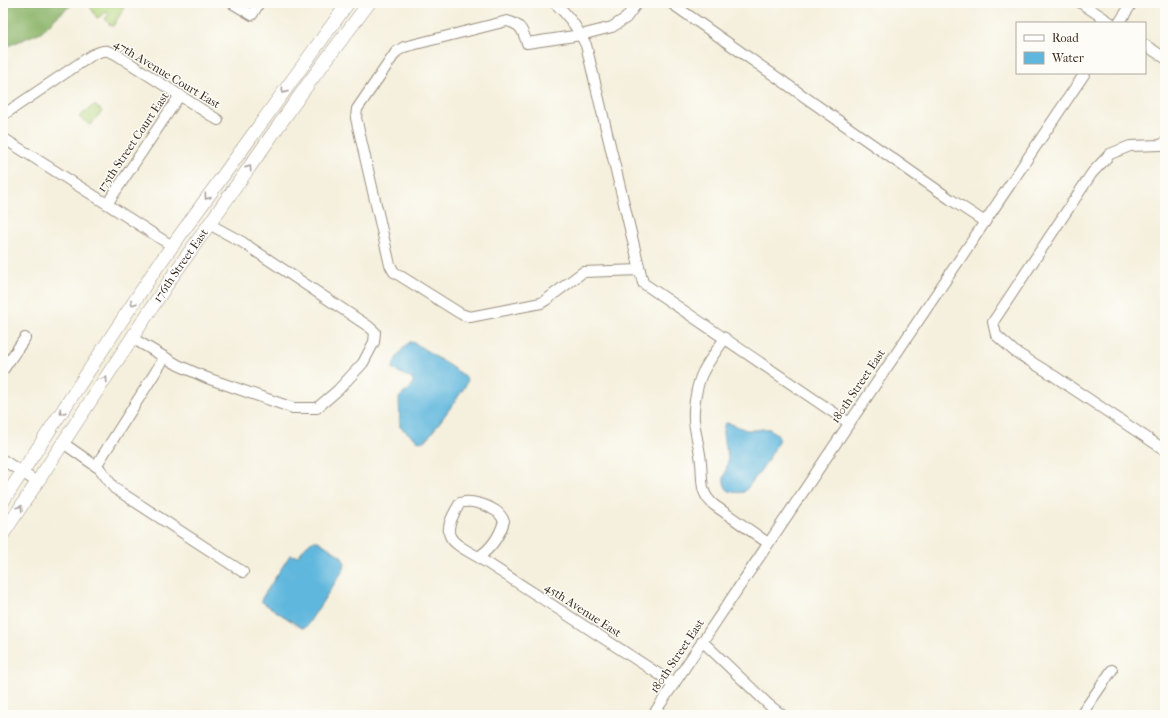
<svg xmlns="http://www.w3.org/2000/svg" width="1168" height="718" viewBox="0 0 1168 718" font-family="'IM FELL French Canon',serif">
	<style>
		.green { fill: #b2d57d; stroke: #76804e }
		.forest { fill: #8db66c; stroke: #647045 }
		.water { fill: #60b7dd; stroke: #4e707e }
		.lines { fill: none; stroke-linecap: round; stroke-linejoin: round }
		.minor-casing { stroke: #988d7e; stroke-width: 12 }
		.major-casing { stroke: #988d7e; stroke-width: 14 }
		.minor { stroke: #fff; stroke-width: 10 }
		.major { stroke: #fff; stroke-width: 13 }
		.oneway { stroke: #a79f9a }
		.labels { text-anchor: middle; stroke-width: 3; stroke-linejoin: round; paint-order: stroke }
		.street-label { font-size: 12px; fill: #3b2a1e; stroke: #fdfcf7 }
	</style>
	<rect width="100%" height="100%" fill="#fdfcf7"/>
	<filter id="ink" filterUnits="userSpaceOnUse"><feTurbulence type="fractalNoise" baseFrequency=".025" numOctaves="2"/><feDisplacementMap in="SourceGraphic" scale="8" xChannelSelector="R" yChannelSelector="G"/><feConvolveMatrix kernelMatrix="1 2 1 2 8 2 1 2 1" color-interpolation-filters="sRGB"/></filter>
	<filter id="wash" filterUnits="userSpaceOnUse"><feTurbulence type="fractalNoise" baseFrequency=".012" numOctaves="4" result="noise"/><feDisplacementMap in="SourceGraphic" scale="16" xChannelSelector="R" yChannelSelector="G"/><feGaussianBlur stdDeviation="0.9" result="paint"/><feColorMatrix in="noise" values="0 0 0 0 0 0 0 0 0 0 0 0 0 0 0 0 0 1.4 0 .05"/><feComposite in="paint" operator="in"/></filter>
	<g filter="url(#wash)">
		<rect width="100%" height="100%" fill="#f5f0dd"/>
		<g class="green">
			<path d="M88,3h28l8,5 -11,18 -3,-1 -5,-7 4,-2 -2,-4 -10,6z"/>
			<path d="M94,105l8,6 -12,14 -11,-8z"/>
		</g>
		<path class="forest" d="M3,3h71l-15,12 -18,17 -38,16z"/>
		<g class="water">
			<path d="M410,342l5,1 50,33c1,2 2,3 2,6 -1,6 -34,49 -40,57l-6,3 -4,-2 -17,-13 -1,-29c5,-7 11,-6 14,-16l-1,-3 -19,-10c0,-9 10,-22 17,-27z"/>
			<path d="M725,423c7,0 15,5 22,7 8,1 15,-2 23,-1l9,7c0,11 -27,47 -35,56 -6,1 -15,1 -18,-4 -6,-11 2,-18 2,-28 0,-12 -9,-26 -3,-37z"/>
			<path d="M312,541h6l23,15 4,7 -1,6 -38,58 -4,1 -40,-26v-4l28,-43 8,1 8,-10z"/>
		</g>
	</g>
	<g filter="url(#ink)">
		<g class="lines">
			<g class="minor-casing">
				<g id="minor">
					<path d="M232,3l20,12 7,-12"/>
					<path d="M555,3c13,12 23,25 31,42l57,238 206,140"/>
					<path d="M637,3l-11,15 -14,9 -31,8 -54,8c-5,-13 -5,-18 -20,-22l-103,26 -8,5 -39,57 -1,9 34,147 4,7 67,42 9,3 71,-14 5,-3 37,-28 57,-2"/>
					<path d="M671,3l279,196 35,23"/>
					<path d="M1081,3l30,20"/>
					<path d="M1119,23l13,-20"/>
					<path d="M1145,45l20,13"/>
					<path d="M3,115l89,-60c12,-5 13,-6 25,0l101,65"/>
					<path d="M3,138l104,66 65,42"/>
					<path d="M1165,142l-4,3 -31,1 -20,8 -18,19 -99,149 3,13 18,16 40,25 111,74"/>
					<path d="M107,204l73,-109"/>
					<path d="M132,338l46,27 29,13 86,30h24l21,-18 25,-27 11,-21 1,-10 -7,-6 -126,-84 -33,-18"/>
					<path d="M725,338c-7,11 -16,22 -22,34 -6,11 -10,35 -9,48 1,14 6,28 7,43 2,18 -2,29 13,42l54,38"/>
					<path d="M3,370l22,-32"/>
					<path d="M63,443l37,26 14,19 129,84"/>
					<path d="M3,460l34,22"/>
					<path d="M96,466l69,-109"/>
					<path d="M478,557c13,-8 22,-22 26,-36 -2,-3 -4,-8 -8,-10 -9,-6 -26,-12 -36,-8 -20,32 -13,37 18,54l196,127"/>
					<path d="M702,641l67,64 13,10"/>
					<path d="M653,715l432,-642"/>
					<path d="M1081,715l31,-45"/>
				</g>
			</g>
			<g class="major-casing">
				<g id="major">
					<path d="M3,501l154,-234 191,-264"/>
					<path id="s1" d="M3,534l169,-257 136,-193 61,-81"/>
				</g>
			</g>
			<use href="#minor" class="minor"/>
			<use href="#major" class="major"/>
		</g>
		<defs><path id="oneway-chevron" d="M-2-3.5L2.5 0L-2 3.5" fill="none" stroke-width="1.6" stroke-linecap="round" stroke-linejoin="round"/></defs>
		<g class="oneway">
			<use href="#oneway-chevron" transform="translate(284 91) rotate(126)"/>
			<use href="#oneway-chevron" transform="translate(249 168) rotate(-55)"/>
			<use href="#oneway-chevron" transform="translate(207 197) rotate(126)"/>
			<use href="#oneway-chevron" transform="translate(133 303) rotate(123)"/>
			<use href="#oneway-chevron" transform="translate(105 379) rotate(-57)"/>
			<use href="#oneway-chevron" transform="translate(62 412) rotate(123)"/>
			<use href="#oneway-chevron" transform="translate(20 508) rotate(-57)"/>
		</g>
	</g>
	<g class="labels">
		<g class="street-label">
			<text transform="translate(167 74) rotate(31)" y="4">47th Avenue Court East</text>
			<text transform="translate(133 142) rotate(-56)" y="4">175th Street Court East</text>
			<text dy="4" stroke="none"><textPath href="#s1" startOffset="322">176th Street East</textPath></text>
			<text transform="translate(858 386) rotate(-56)" y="4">180th Street East</text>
			<text transform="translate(583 610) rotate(33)" y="4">45th Avenue East</text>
			<text transform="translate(677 656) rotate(-56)" y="4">180th Street East</text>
		</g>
	</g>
	<rect width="1168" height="718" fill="none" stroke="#fdfcf7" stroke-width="16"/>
	<rect x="1016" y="22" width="130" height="52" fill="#fdfcf7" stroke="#afa8a0"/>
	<rect x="1024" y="35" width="20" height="6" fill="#ffffff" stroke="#afa8a0"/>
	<text x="1052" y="42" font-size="12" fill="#3b2a1e">Road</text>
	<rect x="1024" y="52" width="20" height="12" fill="#60b7dd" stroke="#afa8a0"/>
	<text x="1052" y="62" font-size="12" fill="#3b2a1e">Water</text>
</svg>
